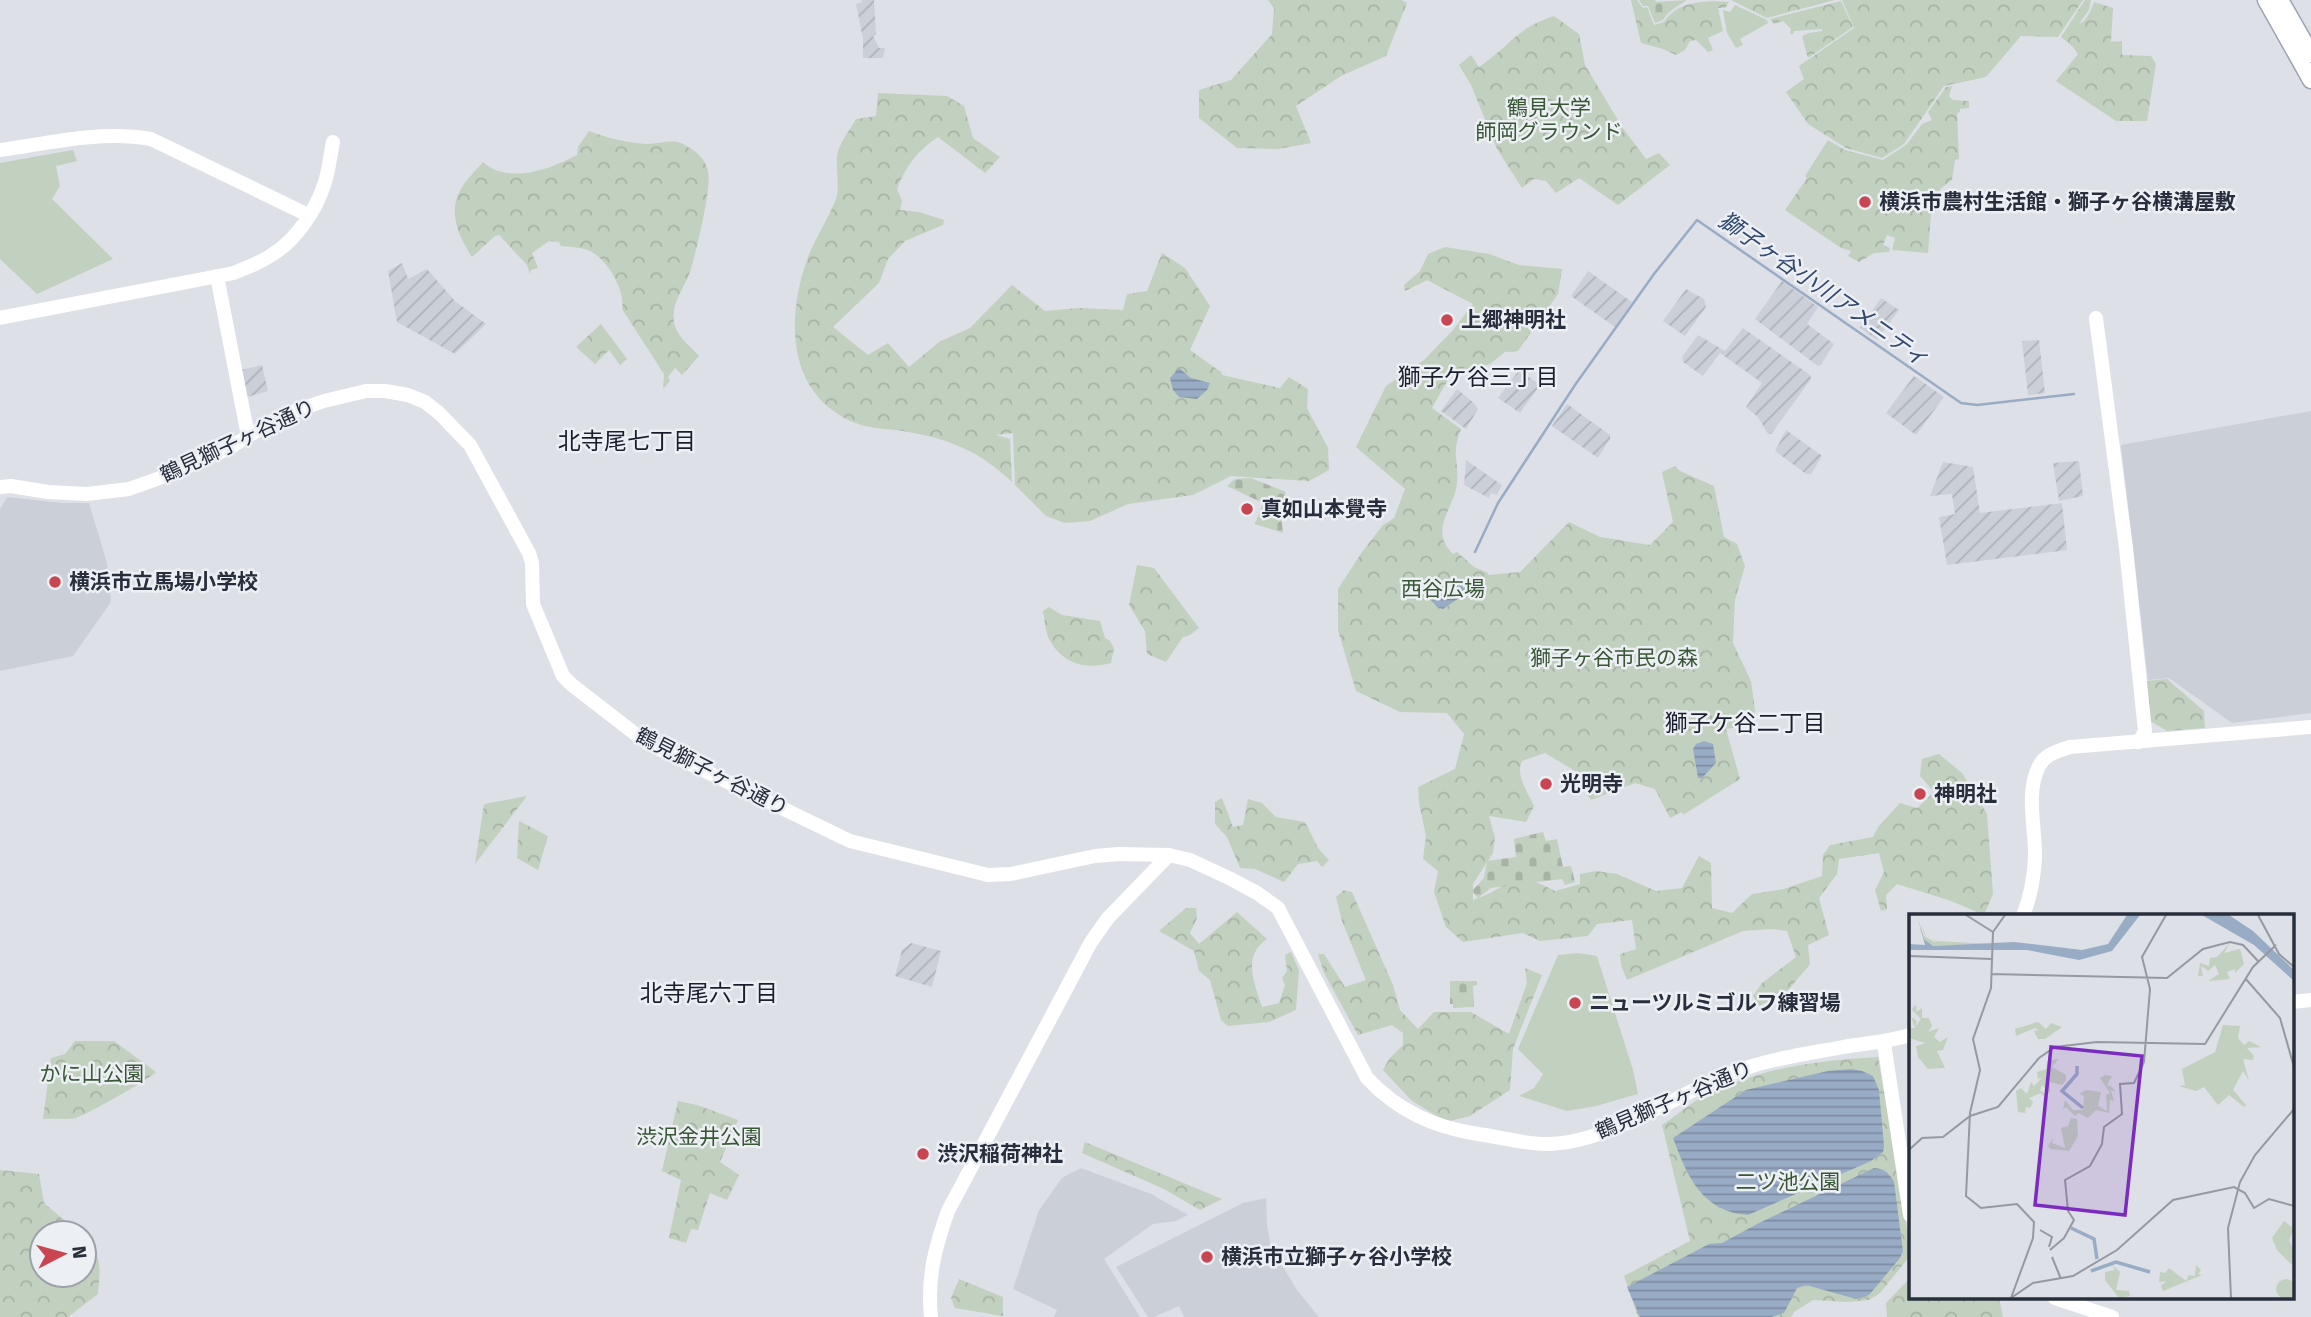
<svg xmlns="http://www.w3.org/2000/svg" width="2311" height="1317" viewBox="0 0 2311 1317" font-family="'Fira Sans','Noto Sans JP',sans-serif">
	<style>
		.built { fill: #cbcfd8 }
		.industrial { fill: url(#industrial-furrows) }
		.green { fill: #c2d0bf }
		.forest { fill: url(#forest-crowns) }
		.cemetery { fill: url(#cemetery-stones) }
		.water { fill: url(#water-rules) }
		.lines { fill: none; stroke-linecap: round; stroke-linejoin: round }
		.stream { stroke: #99acc5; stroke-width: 2.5 }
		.primary-casing { stroke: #9da4b2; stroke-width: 19 }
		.secondary { stroke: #fff; stroke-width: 14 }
		.primary { stroke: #fff; stroke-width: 16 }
		.poi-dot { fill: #c84551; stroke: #eceff4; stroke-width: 2.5 }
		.labels { text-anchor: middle; stroke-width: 5; stroke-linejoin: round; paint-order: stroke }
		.park-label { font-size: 21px; fill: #395735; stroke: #eceff4 }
		.poi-label { font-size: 21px; font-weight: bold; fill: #272e3c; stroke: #eceff4; text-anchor: start }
		.street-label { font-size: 21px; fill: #272e3c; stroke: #eceff4 }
		.water-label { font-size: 23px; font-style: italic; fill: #334a6e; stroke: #eceff4 }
		.neighbourhood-label { font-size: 23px; fill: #1a1f2d; stroke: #eceff4 }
		.inset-river { fill: none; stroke: #99acc5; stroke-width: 3.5 }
		.inset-road { fill: none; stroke: #9499a2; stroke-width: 2 }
		.view { fill: #7b2cbf; fill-opacity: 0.15; stroke: #7b2cbf; stroke-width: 3.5 }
		.inset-edge { fill: none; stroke: #272e3c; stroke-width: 3.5 }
	</style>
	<defs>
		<pattern id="industrial-furrows" width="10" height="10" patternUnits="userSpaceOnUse" patternTransform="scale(1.75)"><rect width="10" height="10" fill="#cbcfd8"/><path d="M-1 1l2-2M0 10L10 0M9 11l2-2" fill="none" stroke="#aeb2ba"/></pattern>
		<pattern id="forest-crowns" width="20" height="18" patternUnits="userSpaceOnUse" patternTransform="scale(1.75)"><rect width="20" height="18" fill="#c2d0bf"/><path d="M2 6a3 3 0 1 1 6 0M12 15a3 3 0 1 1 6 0" fill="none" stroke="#a7b3a5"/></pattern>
		<pattern id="cemetery-stones" width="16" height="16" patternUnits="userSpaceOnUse" patternTransform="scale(1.75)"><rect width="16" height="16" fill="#c2d0bf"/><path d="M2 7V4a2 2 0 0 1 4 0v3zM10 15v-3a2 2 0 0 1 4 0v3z" fill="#a7b3a5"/></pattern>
		<pattern id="water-rules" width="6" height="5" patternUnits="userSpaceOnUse" patternTransform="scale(1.75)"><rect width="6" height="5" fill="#99acc5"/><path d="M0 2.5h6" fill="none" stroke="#7d8ca1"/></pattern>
	</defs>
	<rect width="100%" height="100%" fill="#dde0e6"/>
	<g class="built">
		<path d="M2311,411v302l-79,10 -63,-45 -21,2 -27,-235z"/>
		<path d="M7,497l55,6h27l18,60 4,39 -38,54 -73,15v-162z"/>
		<path d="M1081,1168l70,26 37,21 -12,6 -23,3 -49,35 36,58h-86l3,-7 -44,-21 26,-79 23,-32z"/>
		<path d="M1266,1198l1,27 4,22 26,43 22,27h-135l-5,-11 -25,11h-6l-32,-50 127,-64z"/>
	</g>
	<g class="industrial">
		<path d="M862,0h12l2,34 -3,2 6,12h6l-2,10h-20v-19l-7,-35 6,-2z"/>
		<path d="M402,263l6,16 19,-10 29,33 30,22 -31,30 -58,-32 -9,-51z"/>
		<path d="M1588,271l44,31 -17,25 -44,-31z"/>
		<path d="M1782,281l36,26 -11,17 27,20 -13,21 -3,1 -63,-47z"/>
		<path d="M1686,289l18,10 2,8 -21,29 -22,-15z"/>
		<path d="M1881,298l18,12 -22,30 -17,-12z"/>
		<path d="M1743,328l67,47 1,4 -40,55h-3l-10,-17 -12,-10 16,-24 -42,-30 -17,23 -20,-14 -1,-5 16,-22 27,16z"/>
		<path d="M2039,340l6,53 -17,2 -6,-54z"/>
		<path d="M262,365l6,26 -21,6 -6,-27z"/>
		<path d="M1519,370l21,15 -20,28 -22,-15z"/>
		<path d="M1914,376l30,21 -28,38 -30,-22z"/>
		<path d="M1457,389l18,15 3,5 -12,20 -25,-18z"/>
		<path d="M1567,404l43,31v4l-12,19 -46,-32z"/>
		<path d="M1786,430l36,26 -11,18h-5l-31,-23z"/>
		<path d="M1466,460l36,25 -5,10 -6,-2 -2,5 -25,-13z"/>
		<path d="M2079,461l4,35 -24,5 -6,-38z"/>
		<path d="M1943,462l30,5 7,46 82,-10 5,47 -120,15 -8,-48 16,-3 -3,-20 -22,2z"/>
		<path d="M911,943l30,8 -9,36 -37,-11 7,-26z"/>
	</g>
	<g class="green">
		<path d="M1735,5l32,15 1,3 -28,16 3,6 -7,3 -9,-15 -4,-23 7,2z"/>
		<path d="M73,150l4,11 -21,5 4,20 -8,13 61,60 -76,35 -37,-35v-96z"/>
		<path d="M1578,953l19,3 36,114 5,24 -42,12 -29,5 -48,-15 15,-8 9,-14 -25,-25 40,-94z"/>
	</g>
	<g class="forest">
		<path d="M1268,0h133l6,3 -21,53 -45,20 -45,30 15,37 -33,6 -41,-1 -38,-30v-28l32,-10 41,-46 2,-26z"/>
		<path d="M1631,0h6l6,8 4,-1 7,18 10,-3c13,-21 42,-22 65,-20l-4,6h-7l5,23 -15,7 5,12 -5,2 -12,-12 -6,1 -5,9 -9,5 -13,-6 -22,-6z"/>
		<path d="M1731,0h104l-68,18z"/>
		<path d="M1842,0h241l-25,37 -37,-1 -35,41 -42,9 -40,58 -22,14 -36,-10 -38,-24 -22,-32 18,-13 -5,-13 55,-38z"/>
		<path d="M2085,0h6l-2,10 -10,14c7,-2 13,-15 15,-22l19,6 -2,34 11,-1v14l29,1 5,8 -9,57h-31l-60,-40 22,-27 -6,-8 -11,-9z"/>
		<path d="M1841,1l12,26 -45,31 -6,-22 7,-3 13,-2v-2l-28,2 -1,3h-3l1,-5 -8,-8 -9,3 -4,-5z"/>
		<path d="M1554,16l25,18 6,31 37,62 24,32 13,-6 11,12 -52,40 -39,-27 -23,15 -10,-12 -12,-2 -12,9 -25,-39 -26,-64 -12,-20 12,-10 8,12c30,-20 37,-39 75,-51z"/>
		<path d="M1952,86l-3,10 4,4 16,1v7l-9,1v3l-3,1 2,46 -4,1 -3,20 -12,9 -4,23 -5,2 -3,39 -36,-3 3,-12 -8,-3 -4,10 7,3 -1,4 -15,1 -15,9 -11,-6 3,-5 -10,-3 -56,-38 22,-32 -2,-2 23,-36 17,10 38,10 24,-16 15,-20 10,-4 -4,-8 18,-25z"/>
		<path d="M878,93l69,3 17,10 9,32 27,19 -15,16 -47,-36c-21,14 -32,29 -41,52l5,12 -2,9 19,2 25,8 -1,5 -38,16 -17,18 -9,24 -46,44 35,28 20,-12 21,24 30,-25 31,-14 42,-43 33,26 34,-3 44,2 4,-16 20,-3 15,-38 23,15 25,38 -20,44 31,22 1,3 58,13 9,-11 19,12 -1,19 21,40 1,22 -20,11 -78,-5 -38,19 -65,9 -38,17 -25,2 -19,-7 -31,-31 -2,-52 -17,2 14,4 2,43c-32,-31 -65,-44 -109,-51 -13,-2 -29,-2 -42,-6 -73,-25 -77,-102 -53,-168 8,-20 20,-38 28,-58 4,-12 0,-29 1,-42 1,-13 13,-27 19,-38l20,-3z"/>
		<path d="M589,131c18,7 39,12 58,13 16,0 27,-7 41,3 9,5 18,13 20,24 4,18 -12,81 -18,101 -6,17 -19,30 -16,50 2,14 16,24 25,34l-17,19 -7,-7 -7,9 2,4 -7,8 1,-15 -42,-65c4,-18 -15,-50 -32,-58 -8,-4 -20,-4 -29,-5l-2,-4 -10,-1 -17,12 6,15 -7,2 -1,4 -3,-9 -28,-30 -4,1 -23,21c-13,-20 -25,-45 -11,-68 5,-10 15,-18 22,-27 25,23 68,7 94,-7l1,-8z"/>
		<path d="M1445,247l44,7 30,11 43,4 -4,25 -40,57 -13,1 -15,12 -39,10 -19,34 29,21c-10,25 -2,31 -4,54 -3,27 -29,46 -4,71l4,-2 17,15 14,6v2l32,-3 49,-50 31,15 50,8 23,-23 -11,-50 13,-6 5,5 34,15 10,51 13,7 8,22 -10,34 -2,43 18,38 4,29 -2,15 -27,4 14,50 -57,36 -1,-3 -12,6 -15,-29 -20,-6 -44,17 -16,-29 -30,-18 -23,8c-7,15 6,31 12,45l-8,16 -37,-6 6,22 -2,15 -20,31v16c41,-13 36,-34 82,-9l25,-7v-10l16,-3 21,3 39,17 26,-3 17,-32 12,7 1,45 20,5 20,-19 32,-5 38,-13 1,-21 7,-10 43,-8 5,-10 22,-24 17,5 17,-16 -14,-16 2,-17 17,-5 23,19 25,41 6,80 -9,21 -33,-14 -54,-17 -11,11 1,14 -6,2 -6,-21 9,-18 -5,-19 -40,6 -2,15 -18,24 10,37 -21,10 2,19 -25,30 -26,12 -6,-10 9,-13 34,-26 -9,-26 -15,-2 -29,2 -116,49 -6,-15 -1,-11 16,-5 -4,-29 -35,4 -9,12 -48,5 -17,-8 -60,9 -17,-15 -12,-35 4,-21 -15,-12 3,-23 -7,-33 -1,-16 37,-18 9,-35 -17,-21 -47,-1 -44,-21 -18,-61v-41l24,-37 21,-27 11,-7 11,-29 -49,-42 30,-61 38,-26 29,-30 20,-26 -46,-24 -22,11 -1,-6 16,-14 8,-17z"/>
		<path d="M601,324l26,35 -7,6 -11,-15 -14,14 -19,-17z"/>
		<path d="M1137,565l17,3 45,60 -9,7 -7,2 -17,25 -19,-8 -2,-23 -16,-26z"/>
		<path d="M1049,607l13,8 38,6 5,17 5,3 4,7 -3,15c-27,7 -48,1 -62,-24 -4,-8 -4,-19 -6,-28z"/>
		<path d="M2167,679l37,32 1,17 -38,3 -18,-11 -3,-39z"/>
		<path d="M527,796l-52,68 9,-60z"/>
		<path d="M1222,798l11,29 10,-2 5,-26 14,4 14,14 29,5 13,26 11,12 -7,7 -5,-6 -19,3 -14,18 -29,-13 -15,-1 -13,-31 -12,-13v-22z"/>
		<path d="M519,821l29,15 -10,34 -21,-12z"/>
		<path d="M1344,890l8,2 41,93 7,25 18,19 16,-17h37l38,22 18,-51 -2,-15 17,7 -29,74 -3,41 -40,26 -24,6 -35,-22 -28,-30 6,-11 14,-14v-12l-11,-8 -34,10 -34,-62 -6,-19h6l21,33 21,-7 -24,-59 -6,-24z"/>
		<path d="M1186,908h10l1,10 -7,15 9,11 38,-32 30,27c-25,17 -13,43 -5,68l17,-4 6,-18 -3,-7 5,-7 -2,-16 6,-3 8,18 -3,40 -27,12 -41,4 -7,-6 -11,-40 -11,-9 -5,-20 -35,-20z"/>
		<path d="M75,1041h39l42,31c-6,7 -70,43 -80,46 -10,2 -22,0 -33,1l8,-61 14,-4z"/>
		<path d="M1878,1057l32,188v11l-30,37 -11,7 -22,2 -34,-2 -19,12 -3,5h-153l-14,-41 66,-35 -28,-116c14,-9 27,-21 41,-28 57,-30 113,-36 175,-40z"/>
		<path d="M678,1101l19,4 41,15 -18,42 19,13 -12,25 -17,-7 -12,37 -7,-1 -5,14 -17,-5 12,-58 -19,-9z"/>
		<path d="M1085,1142l137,57 -22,11 -36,-21 -82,-36z"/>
		<path d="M0,1170l39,4 5,29 35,30h-37v42h42v-37c19,16 16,33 14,56l-30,23h-68z"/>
		<path d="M1910,1278v20h89l4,19h-116l-1,-14z"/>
		<path d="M959,1279l44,18v19l-48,-8 -4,-10z"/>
	</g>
	<g class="cemetery">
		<path d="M1639,0h16l1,2 31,-2c-9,6 -19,11 -24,20l-8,3 -7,-17h-5z"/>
		<path d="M1251,478l35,14 -6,15 3,26 -28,-9 8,-21 -36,-17 8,-7z"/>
		<path d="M1543,832l3,9 11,-2 6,28 8,-1 4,16 -10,3 -3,-6 -71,9 -13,10 -6,-7 12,-13 3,-17 29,-4 -2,-18z"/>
		<path d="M1450,981h27v4l-4,1 1,21 -21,1v-4h-3z"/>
	</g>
	<g class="water">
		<path d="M1179,368l12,10 19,5 -3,7 -10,9 -18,-2 -6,-7 -3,-12z"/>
		<path d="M1456,584l6,2 3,4 -3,6 -19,13 -6,-2 -10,-11v-4l7,-6 11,3z"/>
		<path d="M1704,741l9,3 3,19 -14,15h-4l-5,-29 3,-5z"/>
		<path d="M1851,1069l11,2 11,5 6,14 5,56 -1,6 -12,9 -123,54c-46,-3 -61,-39 -75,-77l73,-48 82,-19z"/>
		<path d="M1874,1168c11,1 15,5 20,14l9,69 -3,7 -31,37 -13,4 -50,-14 -9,3 -13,25 -13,4h-131l-13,-30 82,-43 13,-1 37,-20z"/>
	</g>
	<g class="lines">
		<path class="stream" d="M1475,552l23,-49 77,-118 79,-111 43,-54 264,183 16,2 97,-11"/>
		<g class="primary-casing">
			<g id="primary">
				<path d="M2266,0l45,80"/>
				<path d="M2280,0l31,54"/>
			</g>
		</g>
		<g class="secondary">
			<path d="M0,150c50,-7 101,-20 151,-11l157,76"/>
			<path d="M217,276l31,160"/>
			<path d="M0,318l234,-45c13,-6 27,-10 39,-19 23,-14 43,-44 51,-69 5,-14 6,-29 9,-43"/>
			<path d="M2096,318l30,230 19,183 -6,11"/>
			<path d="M0,487l11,-1 37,6 39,2 42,-5 39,-14 61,-27 52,-32 43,-15 42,-10h19l23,4 17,7 14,11 31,32 59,108 3,10 1,41 30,72 9,9 75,58 203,98 138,34 23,-1 84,-18 24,-2 50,1 21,5 41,19 26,14 21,15 89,170c31,33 66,49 111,56 22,3 46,10 68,10 67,0 140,-58 203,-77 30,-10 63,-14 94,-20 23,-4 45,-5 67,-12"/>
			<path d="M2023,916c7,-18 11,-38 12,-58 1,-28 -10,-65 4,-92 6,-12 19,-15 31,-19l241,-20"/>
			<path d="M2292,1002l19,-2"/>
			<path d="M1884,1043l26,172"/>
			<path d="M2055,1298l57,19"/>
			<path d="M931,1317c-4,-39 4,-70 17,-106l143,-269 17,-24 61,-63"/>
		</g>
		<use href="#primary" class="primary"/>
	</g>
	<g class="poi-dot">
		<circle cx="1865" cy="202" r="7"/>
		<circle cx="1447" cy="320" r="7"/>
		<circle cx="1247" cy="509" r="7"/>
		<circle cx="55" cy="582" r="7"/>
		<circle cx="1546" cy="784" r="7"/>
		<circle cx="1920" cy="794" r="7"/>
		<circle cx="1575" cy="1003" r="7"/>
		<circle cx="923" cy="1154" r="7"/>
		<circle cx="1207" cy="1257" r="7"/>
	</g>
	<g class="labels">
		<g class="park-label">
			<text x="1549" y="115">鶴見大学<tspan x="1549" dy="24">師岡グラウンド</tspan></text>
			<text x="1443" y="596">西谷広場</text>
			<text x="1614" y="665">獅子ヶ谷市民の森</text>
			<text x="92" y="1081">かに山公園</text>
			<text x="699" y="1144">渋沢金井公園</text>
			<text x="1788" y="1189">二ツ池公園</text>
		</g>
		<g class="poi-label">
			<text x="1879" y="209">横浜市農村生活館・獅子ヶ谷横溝屋敷</text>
			<text x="1461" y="327">上郷神明社</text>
			<text x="1261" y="516">真如山本覺寺</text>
			<text x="69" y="589">横浜市立馬場小学校</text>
			<text x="1560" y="791">光明寺</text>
			<text x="1934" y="801">神明社</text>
			<text x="1589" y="1010">ニューツルミゴルフ練習場</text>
			<text x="937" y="1161">渋沢稲荷神社</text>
			<text x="1221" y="1264">横浜市立獅子ヶ谷小学校</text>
		</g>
		<g class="street-label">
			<text transform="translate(238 441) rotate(-25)" y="7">鶴見獅子ヶ谷通り</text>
			<text transform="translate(712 772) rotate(27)" y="7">鶴見獅子ヶ谷通り</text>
			<text transform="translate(1674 1100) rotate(-23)" y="7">鶴見獅子ヶ谷通り</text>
		</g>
		<g class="water-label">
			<text transform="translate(1824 289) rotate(35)" y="8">獅子ヶ谷小川アメニティ</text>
		</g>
		<g class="neighbourhood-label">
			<text x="1478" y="385">獅子ケ谷三丁目</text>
			<text x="627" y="449">北寺尾七丁目</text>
			<text x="1745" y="731">獅子ケ谷二丁目</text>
			<text x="709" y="1001">北寺尾六丁目</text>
		</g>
	</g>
	<g transform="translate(1909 914)">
		<rect width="385" height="385" fill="#dde0e6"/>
		<path d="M12,9l4,11 11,7 54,3 -57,2 -8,-5 -4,-9 -1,-6 4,10 11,6 2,-1 -13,-7z" fill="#c2d0bf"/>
		<path d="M321,29l-6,10 16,-4 4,15 -9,9v-4l-8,3 3,7 -22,2 11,-7 -4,-9 -7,6 -7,-5 2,10h-5l2,-13 9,3 1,-8 7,-1zM5,91l3,2 -1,5 6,-4v10h7l3,8 -4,6 11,-4 -5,9 6,5 8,-5 -5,13 -6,1 8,17 -17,1 -10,-12 -2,-11 9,-3 -16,-5v-10h6l-4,-11 6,4 -2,6 6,-8 -9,-9zM129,108l8,7 5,-6 11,4 -17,12h-7l-4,-8 5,-1 -4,-2 -19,8 -1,-7zM314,111l17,1 -2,12 6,7 5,-4 12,6 -14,1 7,8 -1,4 -10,-1 6,22 -6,-10 -10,19 13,15 -2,2 -15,-12 -11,10 -14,-18 -8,4 -17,-5 6,-1 -3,-16 33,-17zM150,145l-7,8 14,8v5l-4,5 -12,-3v11l-8,-8 -2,6h2l3,4 -1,1 -9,-7 6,4 -12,5 4,4 -3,6 -4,-1 -1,6 -7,-1 -2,-21 5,-3 6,6 4,-12 3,4 8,-8 -4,1 -1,-7 9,-3 1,-8zM196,161l7,1 -5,9 5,2 4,5 -5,-2 3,11 -4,-1 -1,13 -13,-3 -8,8 -9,-5 -4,3 -9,-9 -3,2 2,-9 8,10h10l1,-14 -5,-2 7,-4 15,2 -3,14 9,5 -1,-16 4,-2 -10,-15zM162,204l6,1 1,17 -9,15 -18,-2 -3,-3 5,-8 -1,5 13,5 -4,-20 7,-2zM203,351l8,7 -4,18 13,1 1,5 -11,2 -14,-18v-8l10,-2zM287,351l5,5 -3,4 4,1 -39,16 -2,-5 5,-5 -7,1 1,-10 5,1 4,-5 17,13 3,-6 6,1zM367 375a10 10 0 1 1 20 0a10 10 0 1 1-20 0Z" fill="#c2d0bf"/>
		<path d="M375,307l10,8 -5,11 5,10 -2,15 -15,-15 -5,-12z" fill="#c2d0bf"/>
		<path d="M8,1l7,24 9,7 81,-4 68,8 26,-6 19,-29h13l-28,36 -33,9 -52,-10h-118v-6l16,1zM293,1h27l24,16 41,39v11l-40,-36z" fill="#99acc5"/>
		<path class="inset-river" d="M168,152v8l-15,17 21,17M162,314l23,11 3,20M182,357l25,-9 34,10"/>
		<path class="inset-road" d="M57,1l27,17M96,1l-12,17 -2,56 -18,51 7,31 -10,43 -4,83 15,12 36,-4 17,18M349,1l21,39 15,13M0,42l83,3M82,60l176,4 36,-29 27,-7 13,3 15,16M336,64l35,40 14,49M0,236l13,-12 21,-1 27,-21 28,-9 41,-49 16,-11 42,-5 108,2 48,-77 23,-22M131,316l12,7 -3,10M141,336l14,-12 10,-18 -6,-9 -3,-31 25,-14 12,-22 2,-17 18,-13 -2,-30 14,-1 10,-21 6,-73 -8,-32 24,-42M143,343l9,22M102,384l22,-15 40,-7 44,-26 56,-50 61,-13 11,6 9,15 15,-9 25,7M102,384l22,-60 1,-17M322,384l-3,-70 12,-46 15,-27 39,-46"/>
		<path class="view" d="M142,133l91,9 -17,159 -90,-10z"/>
		<rect width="385" height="385" class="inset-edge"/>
	</g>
	<g transform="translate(63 1254) rotate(84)"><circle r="33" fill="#eceff4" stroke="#9da2aa" stroke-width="2"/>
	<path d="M0-5L12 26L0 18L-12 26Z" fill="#c84551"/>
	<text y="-10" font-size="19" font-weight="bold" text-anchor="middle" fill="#272e3c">N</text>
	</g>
</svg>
